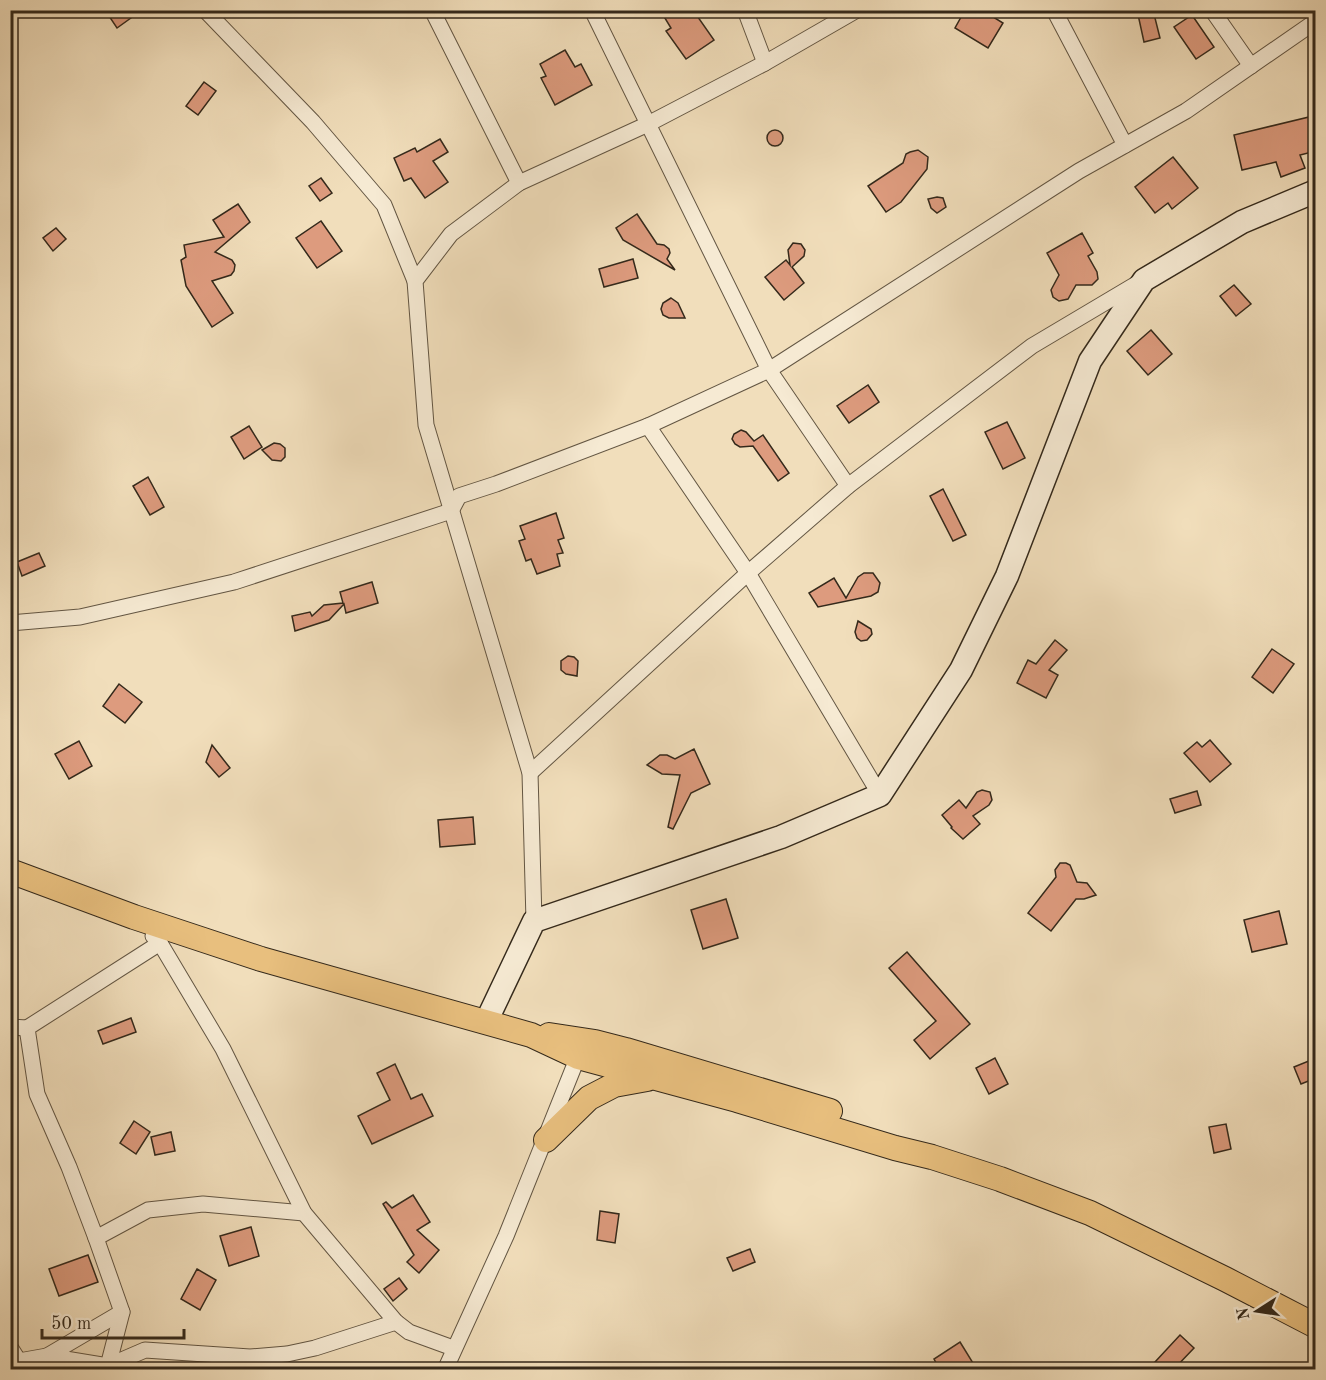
<svg xmlns="http://www.w3.org/2000/svg" width="1326" height="1380" viewBox="0 0 1326 1380" font-family="'Old Standard TT',serif">
	<style>
		.building { fill: #dd9b7e; stroke: #34291b; stroke-width: 1.5 }
		.lines { fill: none; stroke-linecap: round; stroke-linejoin: round }
		.street-casing { stroke: #635643; stroke-width: 17 }
		.secondary-casing { stroke: #34291b; stroke-width: 25 }
		.primary-casing { stroke: #34291b; stroke-width: 26 }
		.street { stroke: #f6ead3; stroke-width: 15 }
		.secondary { stroke: #f6ead3; stroke-width: 22 }
		.primary { stroke: #e8bf7e; stroke-width: 24 }
	</style>
	<rect width="100%" height="100%" fill="#f1debb"/>
	<filter id="stains"><feTurbulence type="fractalNoise" baseFrequency=".00333" numOctaves="4"/><feColorMatrix values="0 0 0 0 .2 0 0 0 0 .09 0 0 0 0 .02 0 0 0 .5 -.17"/></filter>
	<radialGradient id="worn" r=".72"><stop offset=".6" stop-color="#630" stop-opacity="0"/><stop offset="1" stop-color="#630" stop-opacity=".3"/></radialGradient>
	<g class="building">
		<path d="M105,10h37l-25,18z"/>
		<path d="M660,10h33l21,30 -28,19 -20,-28 5,-3z"/>
		<path d="M965,10h17l21,13 -15,25 -33,-20z"/>
		<path d="M1137,10h16l7,28 -16,4z"/>
		<path d="M1192,15l22,32 -18,12 -22,-32z"/>
		<path d="M565,50l10,17 6,-3 11,21 -37,20 -14,-27 5,-2 -6,-12z"/>
		<path d="M204,82l12,9 -18,24 -12,-9z"/>
		<path d="M1309,117l7,34 -16,4 5,13 -24,9 -5,-15 -34,8 -8,-35z"/>
		<circle cx="775" cy="138" r="8"/>
		<path d="M440,139l8,13 -15,9 15,21 -23,16 -14,-20 -7,3 -10,-23 21,-10 2,4z"/>
		<path d="M918,150l10,7 -1,12 -26,33 -15,10 -18,-26 35,-23 3,-9 4,-2z"/>
		<path d="M1173,157l25,31 -26,21 -4,-6 -13,10 -20,-26z"/>
		<path d="M321,178l11,15 -12,8 -11,-15z"/>
		<path d="M937,197l6,1 3,9 -9,6 -6,-5 -3,-9z"/>
		<path d="M238,204l12,18 -35,30 17,8 3,5 -1,6 -3,4 -19,6 21,32 -21,14 -26,-41 -5,-26 5,-3 -2,-12 40,-8 -11,-17z"/>
		<path d="M637,214l20,30 7,1 5,4 1,4 -3,6 8,11 -52,-30 -7,-12z"/>
		<path d="M321,221l21,30 -25,17 -21,-30z"/>
		<path d="M56,228l10,11 -13,12 -10,-13z"/>
		<path d="M1082,233l11,20 -5,3 9,16 1,7 -6,6h-16l-8,14 -9,2 -6,-4 -2,-7 8,-15 -12,-22z"/>
		<path d="M793,243l8,1 4,6 -1,6 -12,11 12,16 -20,17 -19,-23 21,-17 4,5 -2,-15z"/>
		<path d="M633,259l5,19 -34,9 -5,-18z"/>
		<path d="M1234,285l17,19 -15,12 -16,-20z"/>
		<path d="M671,298l7,5 7,15h-16l-6,-3 -2,-6 2,-6z"/>
		<path d="M1151,330l21,24 -24,21 -21,-24z"/>
		<path d="M868,385l11,17 -30,21 -12,-17z"/>
		<path d="M1007,422l18,36 -22,11 -18,-37z"/>
		<path d="M249,426l13,21 -18,12 -13,-22z"/>
		<path d="M741,430l5,2 8,9 9,-6 26,38 -11,8 -25,-35 -13,1 -5,-3 -3,-5 2,-5z"/>
		<path d="M274,443l6,1 5,4v9l-4,4 -9,-1 -10,-10z"/>
		<path d="M148,477l16,30 -14,8 -17,-29z"/>
		<path d="M943,489l23,46 -13,6 -23,-45z"/>
		<path d="M556,513l8,25 -6,2 5,13 -6,1 3,12 -23,8 -6,-15 -5,2 -7,-20 6,-2 -5,-13z"/>
		<path d="M39,553l6,13 -23,10 -5,-14z"/>
		<path d="M864,573h9l7,10 -2,9 -7,4 -53,11 -9,-14 25,-15 12,20 12,-21z"/>
		<path d="M372,582l6,21 -32,10 -2,-9 -15,16 -34,11 -3,-15 18,-4 2,4 12,-11 19,-2 -3,-11z"/>
		<path d="M858,621l13,8 1,5 -5,6 -6,1 -4,-3 -2,-6z"/>
		<path d="M1055,640l12,10 -18,20 9,5 -12,23 -29,-15 11,-23 8,4z"/>
		<path d="M1272,649l22,15 -21,29 -21,-16z"/>
		<path d="M568,656l6,1 4,4 -1,15 -11,-2 -5,-4v-9z"/>
		<path d="M119,684l23,18 -17,21 -22,-17z"/>
		<path d="M1210,740l21,24 -21,18 -26,-29 13,-11 5,5z"/>
		<path d="M79,741l13,25 -23,13 -14,-25z"/>
		<path d="M212,745l18,23 -11,9 -13,-15z"/>
		<path d="M694,749l16,35 -19,9 -18,36 -5,-2 12,-52 -18,-1 -15,-9 13,-10h7l8,4z"/>
		<path d="M982,790l8,2 2,8 -3,5 -16,11 7,8 -17,15 -12,-11 1,-1 -10,-12 17,-15 7,8 11,-16z"/>
		<path d="M1197,791l4,14 -26,8 -5,-14z"/>
		<path d="M473,817l2,27 -35,3 -2,-27z"/>
		<path d="M1060,863h6l4,2 7,17 10,1 9,12 -12,4h-8l-25,32 -23,-18 28,-36 -1,-7z"/>
		<path d="M726,899l12,39 -35,11 -12,-39z"/>
		<path d="M1279,911l8,33 -35,8 -8,-32z"/>
		<path d="M907,952l63,72 -40,35 -16,-19 22,-19 -47,-53z"/>
		<path d="M131,1018l5,14 -33,12 -5,-13z"/>
		<path d="M995,1058l13,26 -19,10 -13,-26z"/>
		<path d="M1316,1058v20l-15,6 -7,-17z"/>
		<path d="M395,1064l16,35 11,-5 11,22 -61,28 -14,-28 32,-16 -13,-27z"/>
		<path d="M134,1121l16,11 -14,22 -16,-11z"/>
		<path d="M1226,1124l5,25 -17,4 -5,-26z"/>
		<path d="M171,1132l4,19 -20,4 -4,-18z"/>
		<path d="M413,1195l17,27 -13,8 22,20 -20,23 -12,-11 7,-7 -31,-51 3,-2 6,6z"/>
		<path d="M600,1211l19,3 -4,29 -18,-3z"/>
		<path d="M251,1227l8,29 -30,10 -9,-30z"/>
		<path d="M750,1249l5,13 -22,9 -6,-13z"/>
		<path d="M88,1255l10,27 -39,14 -10,-27z"/>
		<path d="M197,1269l19,11 -16,30 -19,-11z"/>
		<path d="M399,1278l8,11 -14,12 -9,-12z"/>
		<path d="M1180,1335l14,13 -21,22h-10l-8,-8z"/>
		<path d="M960,1342l13,21 -10,7h-23l-6,-11z"/>
	</g>
	<g class="lines">
		<g class="street-casing">
			<g id="street">
				<path d="M205,10l108,112 71,83 31,76"/>
				<path d="M432,10l87,173"/>
				<path d="M592,10l177,360 79,116"/>
				<path d="M745,10l20,53"/>
				<path d="M1054,10l71,135"/>
				<path d="M1212,10l39,56"/>
				<path d="M648,426l100,147 132,222"/>
				<path d="M10,623l70,-6 154,-35 217,-71 8,-15 37,-12 152,-58 121,-56 310,-199 107,-60 130,-90"/>
				<path d="M530,773l218,-200 100,-87 184,-140 106,-63"/>
				<path d="M534,921l-4,-148 -104,-348 -11,-144 36,-47 68,-51 129,-59 117,-61 92,-53"/>
				<path d="M153,936l7,7 63,106 81,164 92,109 13,10 44,16"/>
				<path d="M160,943l-133,85 10,66 32,73 27,71 52,-28 55,-6 101,9"/>
				<path d="M10,1027l17,1"/>
				<path d="M96,1238l26,74 -15,58"/>
				<path d="M10,1347l9,14 28,-5 61,10 37,-16 105,7 37,-3 28,-6 81,-26"/>
				<path d="M47,1356l75,-44"/>
				<path d="M445,1370l61,-134 75,-187"/>
			</g>
		</g>
		<g class="secondary-casing">
			<path id="secondary" d="M486,1022l48,-101 247,-84 99,-42 81,-125 46,-94 83,-215 54,-81 98,-58 74,-31"/>
		</g>
		<g class="primary-casing">
			<g id="primary">
				<path d="M10,871l124,46 127,42 270,76 47,22 159,43 158,48 37,9 68,22 90,34 135,66 91,47"/>
				<path d="M549,1035l46,7 31,8 204,61"/>
				<path d="M546,1140l43,-42 25,-13 33,-6"/>
			</g>
		</g>
		<use href="#street" class="street"/>
		<use href="#secondary" class="secondary"/>
		<use href="#primary" class="primary"/>
	</g>
	<rect width="1326" height="1380" fill="none" stroke="#f1debb" stroke-width="36"/>
	<rect x="12" y="12" width="1302" height="1356" fill="none" stroke="#34291b" stroke-width="3"/>
	<rect x="18" y="18" width="1290" height="1344" fill="none" stroke="#34291b" stroke-width="1.5"/>
	<g transform="translate(1257 1311) rotate(258)" stroke="#f6ead3" stroke-width="4.5" paint-order="stroke">
	<path d="M0-4.5L10 22L0 15L-10 22Z" fill="#34291b"/>
	<text y="-9" font-size="16" font-weight="bold" text-anchor="middle" fill="#34291b">N</text>
	</g>
	<path d="M42 1329v9h142v-9" fill="none" stroke="#34291b" stroke-width="3"/>
	<text x="51" y="1329" font-size="18" fill="#34291b" stroke="#f6ead3" stroke-width="4.5" paint-order="stroke">50 m</text>
	<rect width="100%" height="100%" filter="url(#stains)"/>
	<rect width="100%" height="100%" fill="url(#worn)"/>
</svg>
